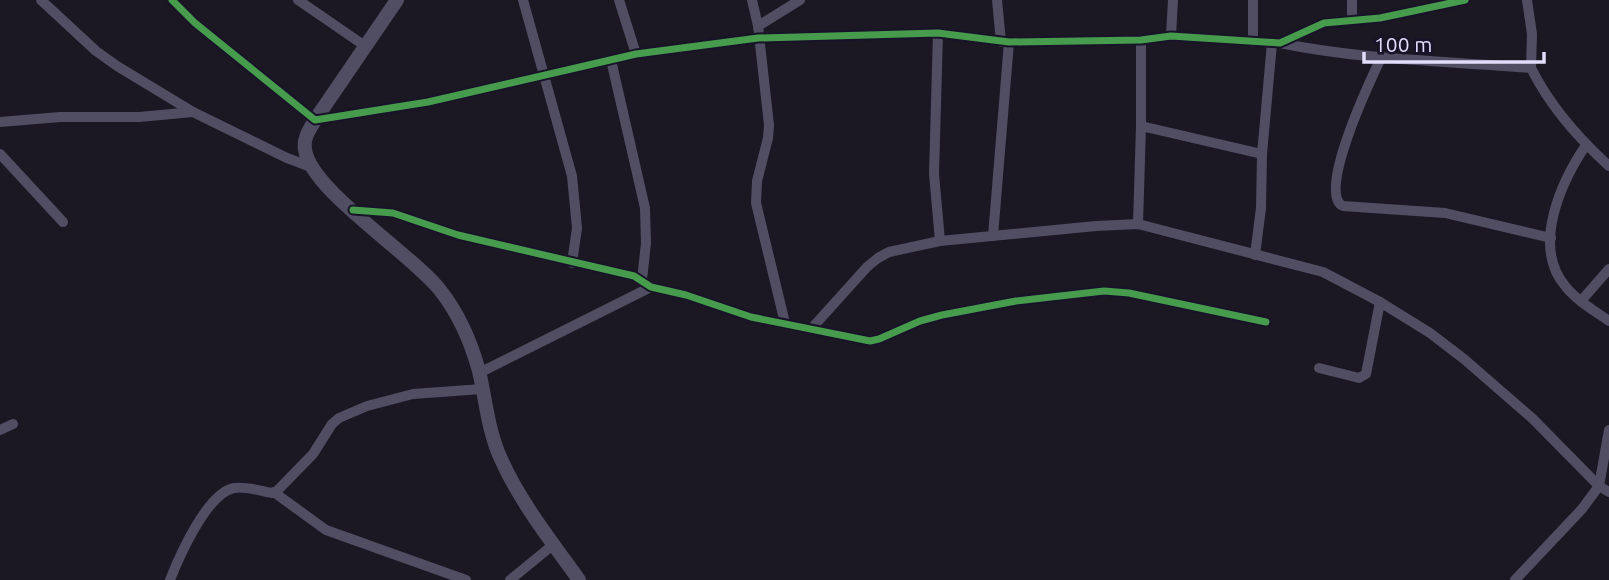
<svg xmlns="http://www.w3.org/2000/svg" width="1609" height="580" viewBox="0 0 1609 580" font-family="Ubuntu,sans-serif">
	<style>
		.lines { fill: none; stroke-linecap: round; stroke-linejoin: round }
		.minor { stroke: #514e63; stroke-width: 10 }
		.tertiary { stroke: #514e63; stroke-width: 14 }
		.cycleway-casing { stroke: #181328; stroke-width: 11 }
		.cycleway { stroke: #469c4c; stroke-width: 7 }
	</style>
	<rect width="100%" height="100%" fill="#1b1823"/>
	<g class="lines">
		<g class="minor">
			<path d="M41,0l55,51 21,15 76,46 94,46 24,9"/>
			<path d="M172,0l23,23 120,97 113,-18 208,-48 122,-16 180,-5 71,9 132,-2 30,-4 109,7 44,-20 56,-5 85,-18"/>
			<path d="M298,0l67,46"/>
			<path d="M523,0l49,176 5,52 -5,35"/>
			<path d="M619,0l17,54"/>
			<path d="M752,0l6,26 11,99 -1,13 -11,43 -1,22 29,120"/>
			<path d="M997,0l4,42"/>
			<path d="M1253,0v42"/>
			<path d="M1352,0v20"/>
			<path d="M1527,0l5,34 -1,34"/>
			<path d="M758,26l42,-26"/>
			<path d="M938,33l-4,141 6,67"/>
			<path d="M1171,36l2,-36"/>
			<path d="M1280,43c82,17 167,18 251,25 19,38 47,70 78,98"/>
			<path d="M1381,58c-10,21 -65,136 -38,148l102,7 106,25"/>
			<path d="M611,60l34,148 1,35 -4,37"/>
			<path d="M0,122l60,-5h79l54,-5"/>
			<path d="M1141,126l121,28"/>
			<path d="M1586,145c-25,37 -55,102 -20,142 11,14 29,24 43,34"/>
			<path d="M0,154l63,68"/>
			<path d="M353,210l40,3 65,22 176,41 17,11 35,8 65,22 119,24 9,-2 41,-18 22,-6 74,-14 88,-10 25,2 137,29"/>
			<path d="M1138,224l3,-98v-86"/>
			<path d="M993,236l16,-194"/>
			<path d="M1255,255l6,-47 1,-54 10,-111"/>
			<path d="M1581,301l28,-32"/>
			<path d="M812,328l55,-61 11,-9 11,-6 51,-11 156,-15 42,-2 185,48 57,30 50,31 34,26 68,59 67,68 10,6"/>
			<path d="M1319,368l40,10 7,-4 14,-72"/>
			<path d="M479,373l172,-86"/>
			<path d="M0,430l13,-6"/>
			<path d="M275,493l51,37 140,50"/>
			<path d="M170,580c9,-23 37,-87 64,-92 12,-2 27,3 38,5l5,-2 36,-37 19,-30 7,-6 28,-12 46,-12 69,-5"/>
			<path d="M510,580l44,-36"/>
			<path d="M1515,580l67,-71 17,-23 10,-56"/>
		</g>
		<path class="tertiary" d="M397,0l-82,120c-5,9 -12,18 -10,29 4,40 107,105 135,141 19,24 31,52 39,81 7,30 9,60 22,88 19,43 51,83 78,121"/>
		<g class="cycleway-casing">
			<g id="cycleway">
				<path d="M172,0l23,23 120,97 113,-18 208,-48 122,-16 180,-5 71,9 132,-2 30,-4 109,7 44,-20 56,-5 85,-18"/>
				<path d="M353,210l40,3 65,22 176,41 17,11 35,8 65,22 119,24 9,-2 41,-18 22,-6 74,-14 88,-10 25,2 137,29"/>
			</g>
		</g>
		<use href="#cycleway" class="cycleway"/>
	</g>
	<path d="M1364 52v10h180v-10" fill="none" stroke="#e3ddfc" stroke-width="3.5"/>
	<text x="1374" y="52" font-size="21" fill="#e3ddfc" stroke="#181328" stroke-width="5" paint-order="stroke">100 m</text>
</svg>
